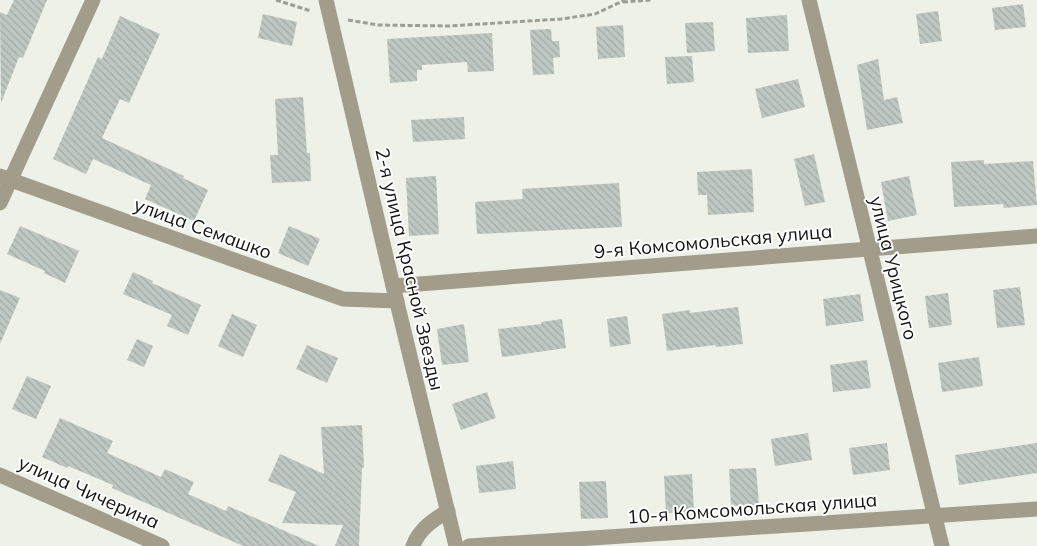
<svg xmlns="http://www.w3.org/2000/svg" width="1037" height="546" viewBox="0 0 1037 546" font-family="Mulish,sans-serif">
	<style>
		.building { fill: url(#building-back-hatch) }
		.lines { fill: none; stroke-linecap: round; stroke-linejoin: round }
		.path { stroke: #9b9e97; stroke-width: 3; stroke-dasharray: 5 2.5; stroke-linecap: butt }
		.minor { stroke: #a19d8a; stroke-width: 15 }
		.labels { text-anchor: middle; stroke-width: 4; stroke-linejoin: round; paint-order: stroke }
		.street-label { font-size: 19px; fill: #141512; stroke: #fff }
	</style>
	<defs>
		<pattern id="building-back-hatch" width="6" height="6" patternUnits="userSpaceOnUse" patternTransform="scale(1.25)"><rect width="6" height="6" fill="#bfc7c1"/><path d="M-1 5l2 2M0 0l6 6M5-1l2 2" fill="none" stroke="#a3aaa5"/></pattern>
	</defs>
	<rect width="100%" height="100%" fill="#edf1e8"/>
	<g class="building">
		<path d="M14,0h33l-24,58 -4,-1 -18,46 -1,-91 7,3z"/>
		<path d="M1023,4l3,23 -31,3 -3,-22z"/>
		<path d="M938,11l4,30 -22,3 -4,-30z"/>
		<path d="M263,14l34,8 -5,24 -34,-8z"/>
		<path d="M787,15l2,36 -41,2 -2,-35z"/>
		<path d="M120,16l40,18 -31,69 -9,-4 -18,39 82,38 -1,2 25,12 -14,31 -49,-22 6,-14 -58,-26 -7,15 -33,-15 45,-102 4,2z"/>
		<path d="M713,22l2,29 -28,2 -2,-30z"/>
		<path d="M623,25l2,32 -27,2 -2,-32z"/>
		<path d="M551,29l1,12h7l1,16 -7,1 1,16 -21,1 -3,-45z"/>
		<path d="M492,33l2,38 -26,1 -1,-10 -45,3v5h-5v11l-27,2 -3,-44z"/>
		<path d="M692,56l2,26 -27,2 -2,-27z"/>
		<path d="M878,59l6,41 13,-3 6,26 -36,7 -10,-65z"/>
		<path d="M798,79l7,28 -43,11 -7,-29z"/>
		<path d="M303,97l4,56h3l1,28 -39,2 -2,-28h8l-3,-56z"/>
		<path d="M464,117l1,22 -52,3 -2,-22z"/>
		<path d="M814,154l11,48 -20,4 -11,-47z"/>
		<path d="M984,160v4l49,-3 4,44 -33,3 -1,-4 -49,3 -3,-45z"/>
		<path d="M752,169l2,43 -46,3 -1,-20h-9l-1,-23z"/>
		<path d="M436,176l3,58 -30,2 -3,-58z"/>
		<path d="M909,176l8,39 -29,6 -7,-39z"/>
		<path d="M619,183l3,44 -145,7 -2,-32 48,-3 -1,-10z"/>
		<path d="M20,226l59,25 -14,32 -21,-10 1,-2 -38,-17z"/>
		<path d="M289,226l31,13 -12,27 -30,-13z"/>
		<path d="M133,272l20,9 -1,2 49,22 -13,30 -21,-9 5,-11 -49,-21z"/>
		<path d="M1020,287l5,38 -28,3 -4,-38z"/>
		<path d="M0,290l20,8 -20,46z"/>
		<path d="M948,293l4,32 -23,3 -4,-32z"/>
		<path d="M860,294l4,27 -38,5 -3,-27z"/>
		<path d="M738,307l5,37 -27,3 -1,-2 -48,6 -5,-37 28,-4v3z"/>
		<path d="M232,314l25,11 -14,32 -25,-11z"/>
		<path d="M627,316l4,28 -21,3 -3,-28z"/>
		<path d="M562,319l4,29 -64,9 -4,-28 44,-5 -1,-2z"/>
		<path d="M464,324l5,38 -27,3 -5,-36z"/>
		<path d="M137,339l16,7 -9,21 -17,-7z"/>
		<path d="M307,345l31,13 -11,25 -31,-14z"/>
		<path d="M979,357l4,29 -41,6 -4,-29z"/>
		<path d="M867,360l4,28 -38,4 -3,-27z"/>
		<path d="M27,376l24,10 -15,33 -24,-10z"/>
		<path d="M487,392l9,26 -35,12 -9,-26z"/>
		<path d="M60,418l53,23 -6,12 54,24 4,-8 29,13 -6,12 38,17 2,-5 91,40h-76l-131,-58 1,-3 -45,-19 -1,2 -25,-11z"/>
		<path d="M362,425l2,42 -2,1 -3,78h-24l8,-21 -61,-2 14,-31 -28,-11 12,-27 44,20 -3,-47z"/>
		<path d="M808,433l4,27 -37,6 -4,-27z"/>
		<path d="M887,443l3,27 -37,5 -4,-27z"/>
		<path d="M1037,443v30l-78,12 -4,-30z"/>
		<path d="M513,461l3,28 -37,4 -3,-27z"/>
		<path d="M756,468l3,37 -28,1 -2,-37z"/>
		<path d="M692,474l2,38 -28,1 -2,-37z"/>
		<path d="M606,481l2,37 -27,1 -2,-37z"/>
	</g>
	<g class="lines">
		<g class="path">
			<path d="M276,0l35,11"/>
			<path d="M623,2l28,-2"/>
			<path d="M348,20l30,5 71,1 112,-7 34,-5 30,-14"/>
		</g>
		<g class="minor">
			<path d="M326,0l67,286 63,260"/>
			<path d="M809,0l133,546"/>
			<path d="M0,176l343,123 54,2"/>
			<path d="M0,203l93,-203"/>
			<path d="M393,286l644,-50"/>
			<path d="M0,475l162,71"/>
			<path d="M413,546c6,-17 20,-26 35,-35"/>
			<path d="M469,546l568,-37"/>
		</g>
	</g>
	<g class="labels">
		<g class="street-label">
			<text transform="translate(203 228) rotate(20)" y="7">улица Семашко</text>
			<text transform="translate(713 241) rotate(-5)" y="7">9-я Комсомольская улица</text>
			<text transform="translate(894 268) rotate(76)" y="7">улица Урицкого</text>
			<text transform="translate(410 269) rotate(77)" y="7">2-я улица Красной Звезды</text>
			<text transform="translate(89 492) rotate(24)" y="7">улица Чичерина</text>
			<text transform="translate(752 508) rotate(-4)" y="7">10-я Комсомольская улица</text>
		</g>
	</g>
</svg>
